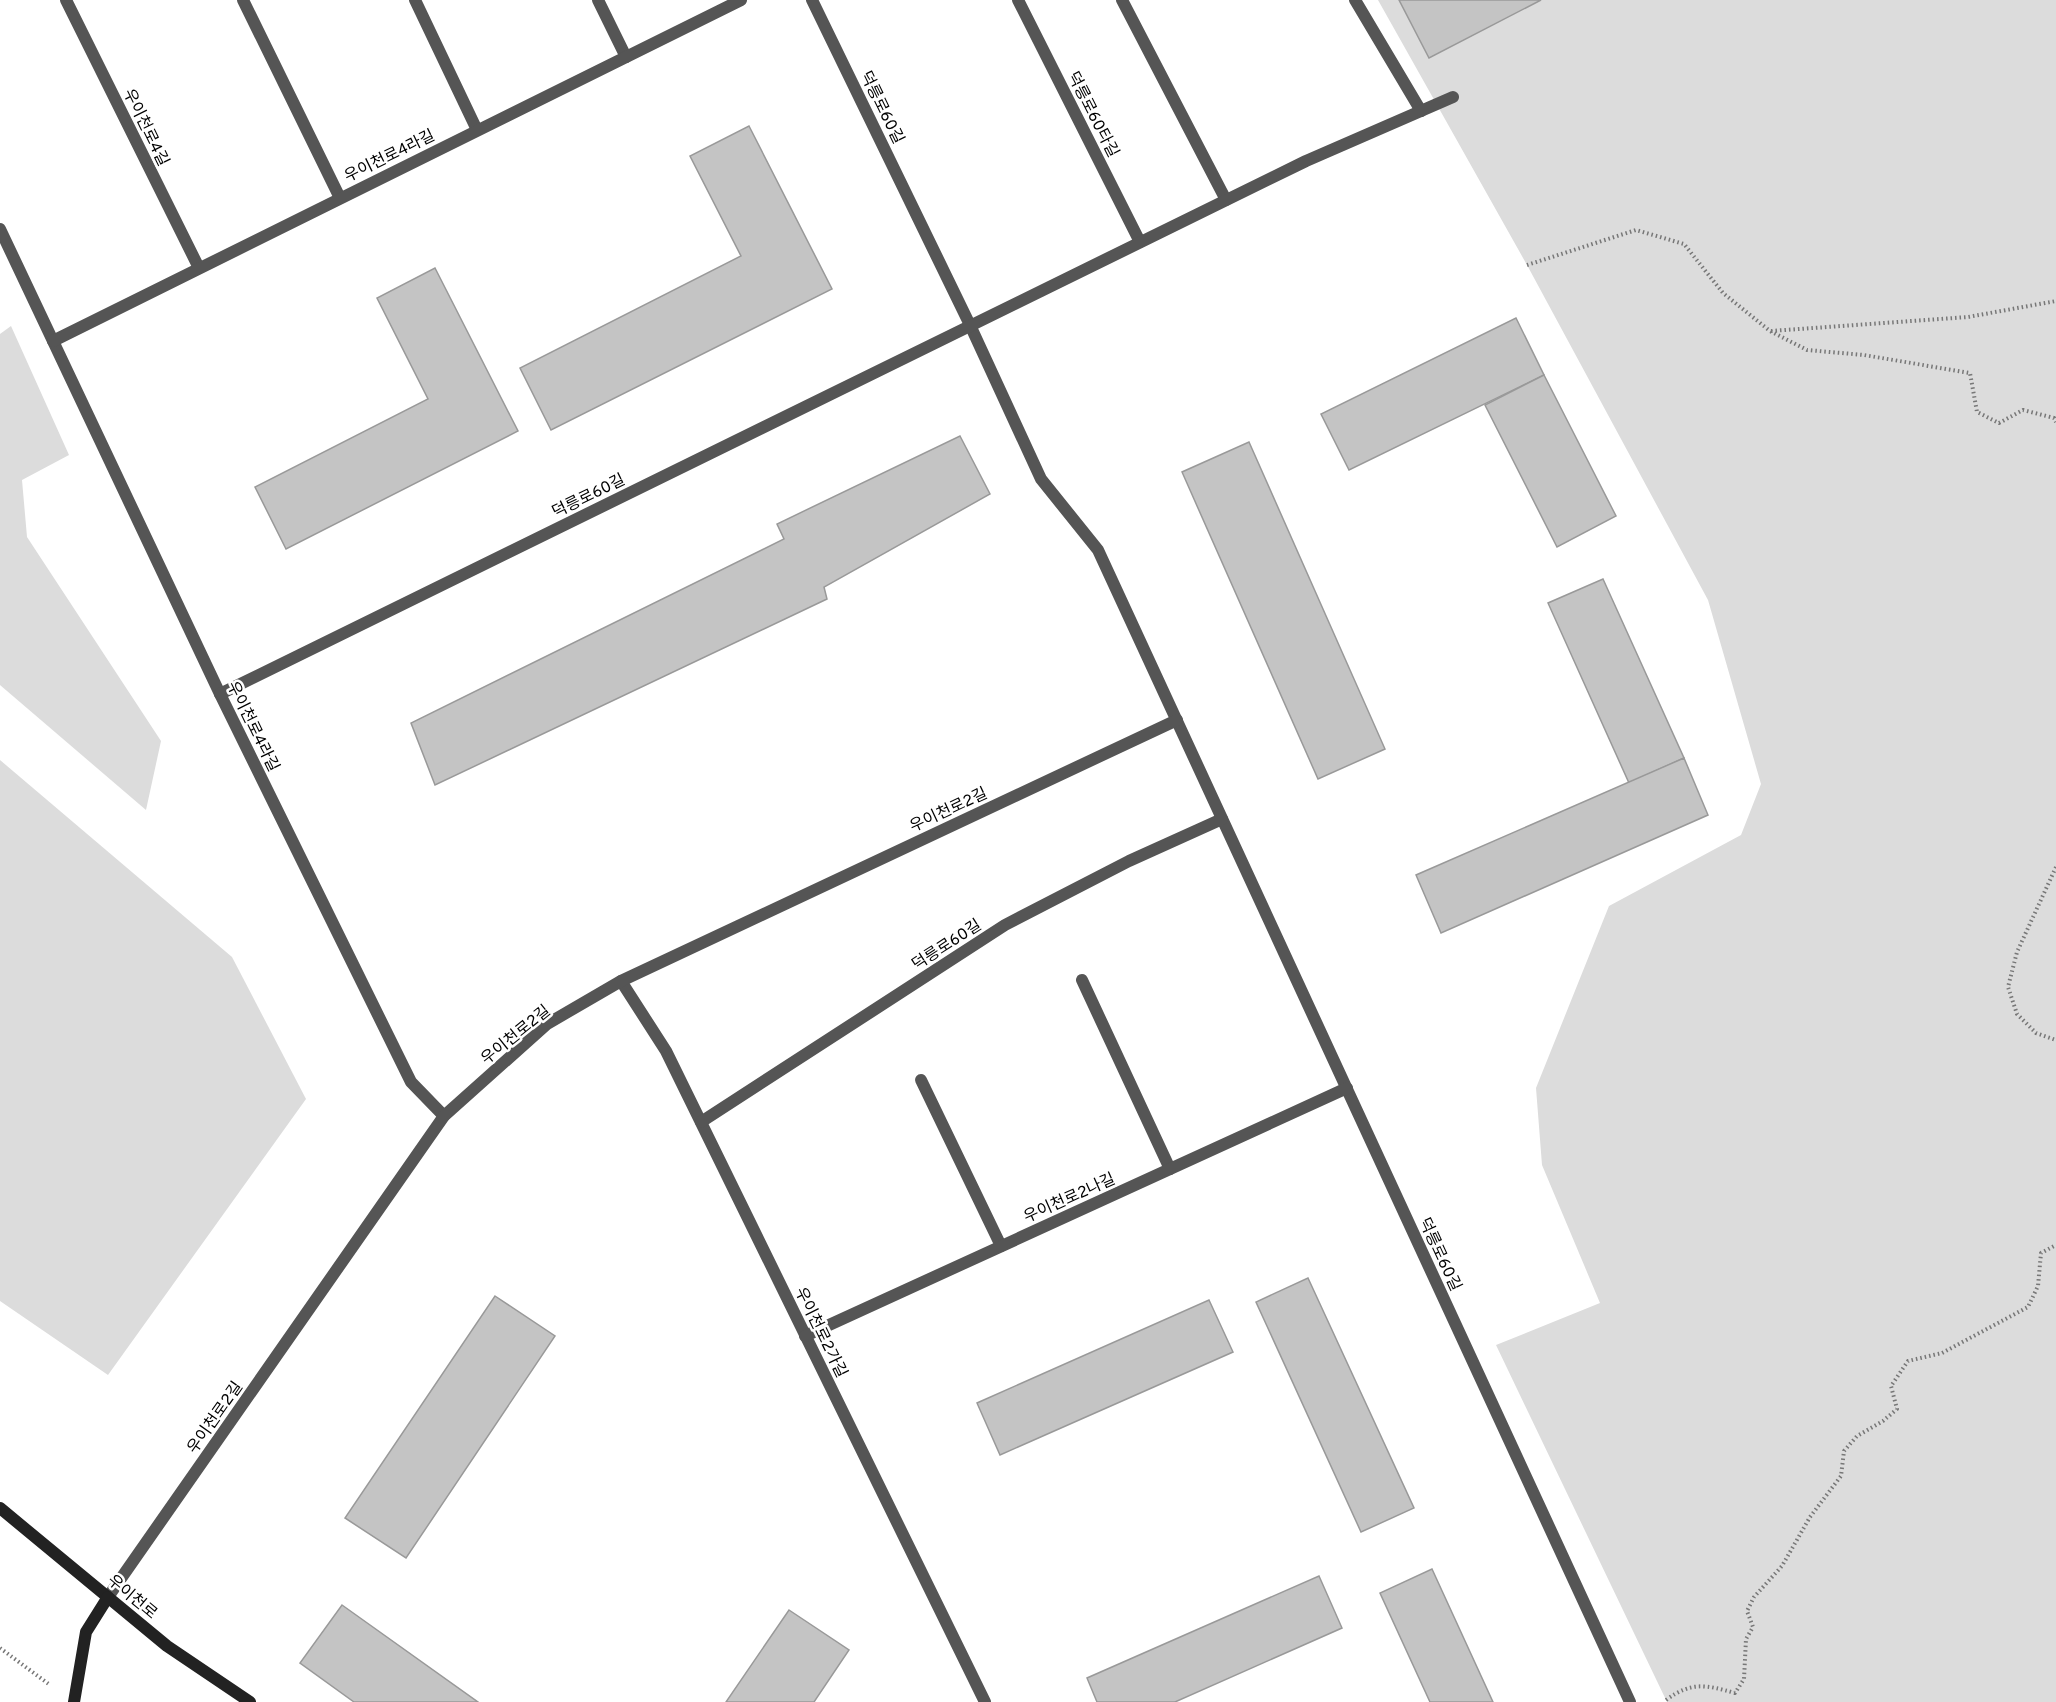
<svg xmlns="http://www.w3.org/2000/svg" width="2056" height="1702" viewBox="0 0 2056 1702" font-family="Overpass,'Noto Sans KR',sans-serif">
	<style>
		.green { fill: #dcdcdc }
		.building { fill: #c4c4c4; stroke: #999; stroke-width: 1.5 }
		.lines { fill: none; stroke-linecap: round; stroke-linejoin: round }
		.path { stroke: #777; stroke-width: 4; stroke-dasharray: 1.5 3; stroke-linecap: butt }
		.street { stroke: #555; stroke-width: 12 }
		.secondary { stroke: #222; stroke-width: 12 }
		.labels { text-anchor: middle; stroke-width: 5; stroke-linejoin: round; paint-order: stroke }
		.street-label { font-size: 16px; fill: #000; stroke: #fff }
	</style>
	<rect width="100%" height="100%" fill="#fff"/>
	<g class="green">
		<path d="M1378,0h678v1702h-389l-171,-357 104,-42 -58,-138 -6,-77 73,-182 132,-71 20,-51 -53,-184 -181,-335z"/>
		<path d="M11,326l58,129 -47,25 5,57 134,204 -15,69 -146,-125v-351z"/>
		<path d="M0,760l232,197 74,142 -198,276 -108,-74z"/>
	</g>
	<g class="building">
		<path d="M1399,0h142l-112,58z"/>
		<path d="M749,126l83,163 -281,141 -31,-62 221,-112 -51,-100z"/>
		<path d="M435,268l83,163 -232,118 -31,-62 173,-88 -51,-101z"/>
		<path d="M1516,318l28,57 -195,95 -28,-56z"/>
		<path d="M1544,375l72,141 -59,31 -72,-142z"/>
		<path d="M960,436l30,58 -166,93 3,12 -392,186 -24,-62 373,-184 -7,-15z"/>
		<path d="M1249,442l136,307 -67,30 -136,-307z"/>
		<path d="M1603,579l81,179 -55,25 -81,-180z"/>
		<path d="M1684,758l24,57 -267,118 -25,-58z"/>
		<path d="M1308,1278l106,230 -53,24 -105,-230z"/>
		<path d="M495,1296l60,40 -149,222 -61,-40z"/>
		<path d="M1209,1300l24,52 -233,103 -23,-52z"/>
		<path d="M1432,1569l61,133h-63l-50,-109z"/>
		<path d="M1319,1576l23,52 -167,74h-78l-10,-24z"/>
		<path d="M342,1605l136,97h-124l-54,-39z"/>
		<path d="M789,1610l60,40 -35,52h-88z"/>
	</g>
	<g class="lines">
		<g class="path">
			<path d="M1527,265l109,-35 48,14 39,49 47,38 37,19 57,5 106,18 7,39 22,11 24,-13 31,8 2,4"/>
			<path d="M1771,331l197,-14 88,-16"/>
			<path d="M2056,867l-39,85 -9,35 9,27 19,19 20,7"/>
			<path d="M0,1648l50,37"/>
			<path d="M1666,1700c26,-19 40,-15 69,-7l9,-14 2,-40 7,-12 -6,-16 7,-14 28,-31 28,-49 31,-41 3,-25 13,-15 26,-15 14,-12 -6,-23 17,-25 34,-8 86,-46 10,-21 3,-33 15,-8"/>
		</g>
		<g class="street">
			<path d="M66,0l133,268"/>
			<path d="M243,0l97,198"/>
			<path d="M415,0l62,130"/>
			<path d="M598,0l28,57"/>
			<path d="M812,0l158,325 71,154 57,71 532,1152"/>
			<path d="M1018,0l122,242"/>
			<path d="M1122,0l104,200"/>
			<path d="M1355,0l66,111"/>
			<path d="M0,229l220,465 191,388 33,34"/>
			<path d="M53,341l688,-341"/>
			<path d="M220,694l1086,-533 147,-64"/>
			<path d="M1082,980l88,189"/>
			<path d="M621,981l45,70 319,651"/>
			<path d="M921,1080l80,166"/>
			<path d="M701,1122l304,-197 124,-64 93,-42"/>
			<path d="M805,1336l542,-248"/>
			<path d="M108,1597l336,-481 103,-92 74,-43 556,-261"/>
		</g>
		<g class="secondary">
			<path d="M0,1508l167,138 83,56"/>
			<path d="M74,1702l12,-70 22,-35"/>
		</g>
	</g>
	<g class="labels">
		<g class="street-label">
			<text transform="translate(883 107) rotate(64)" y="6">덕릉로60길</text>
			<text transform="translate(1094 114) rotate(63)" y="6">덕릉로60타길</text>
			<text transform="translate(147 127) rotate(64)" y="6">우이천로4길</text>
			<text transform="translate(389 155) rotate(-26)" y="6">우이천로4라길</text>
			<text transform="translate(588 495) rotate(-26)" y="6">덕릉로60길</text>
			<text transform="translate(254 726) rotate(64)" y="6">우이천로4라길</text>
			<text transform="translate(948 809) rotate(-25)" y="6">우이천로2길</text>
			<text transform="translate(946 944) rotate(-33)" y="6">덕릉로60길</text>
			<text transform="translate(515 1034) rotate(-39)" y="6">우이천로2길</text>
			<text transform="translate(1069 1197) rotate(-24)" y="6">우이천로2나길</text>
			<text transform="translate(1441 1254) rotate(65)" y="6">덕릉로60길</text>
			<text transform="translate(822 1332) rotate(64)" y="6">우이천로2가길</text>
			<text transform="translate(214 1417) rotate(-55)" y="6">우이천로2길</text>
			<text transform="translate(133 1596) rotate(40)" y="6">우이천로</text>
		</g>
	</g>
</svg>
